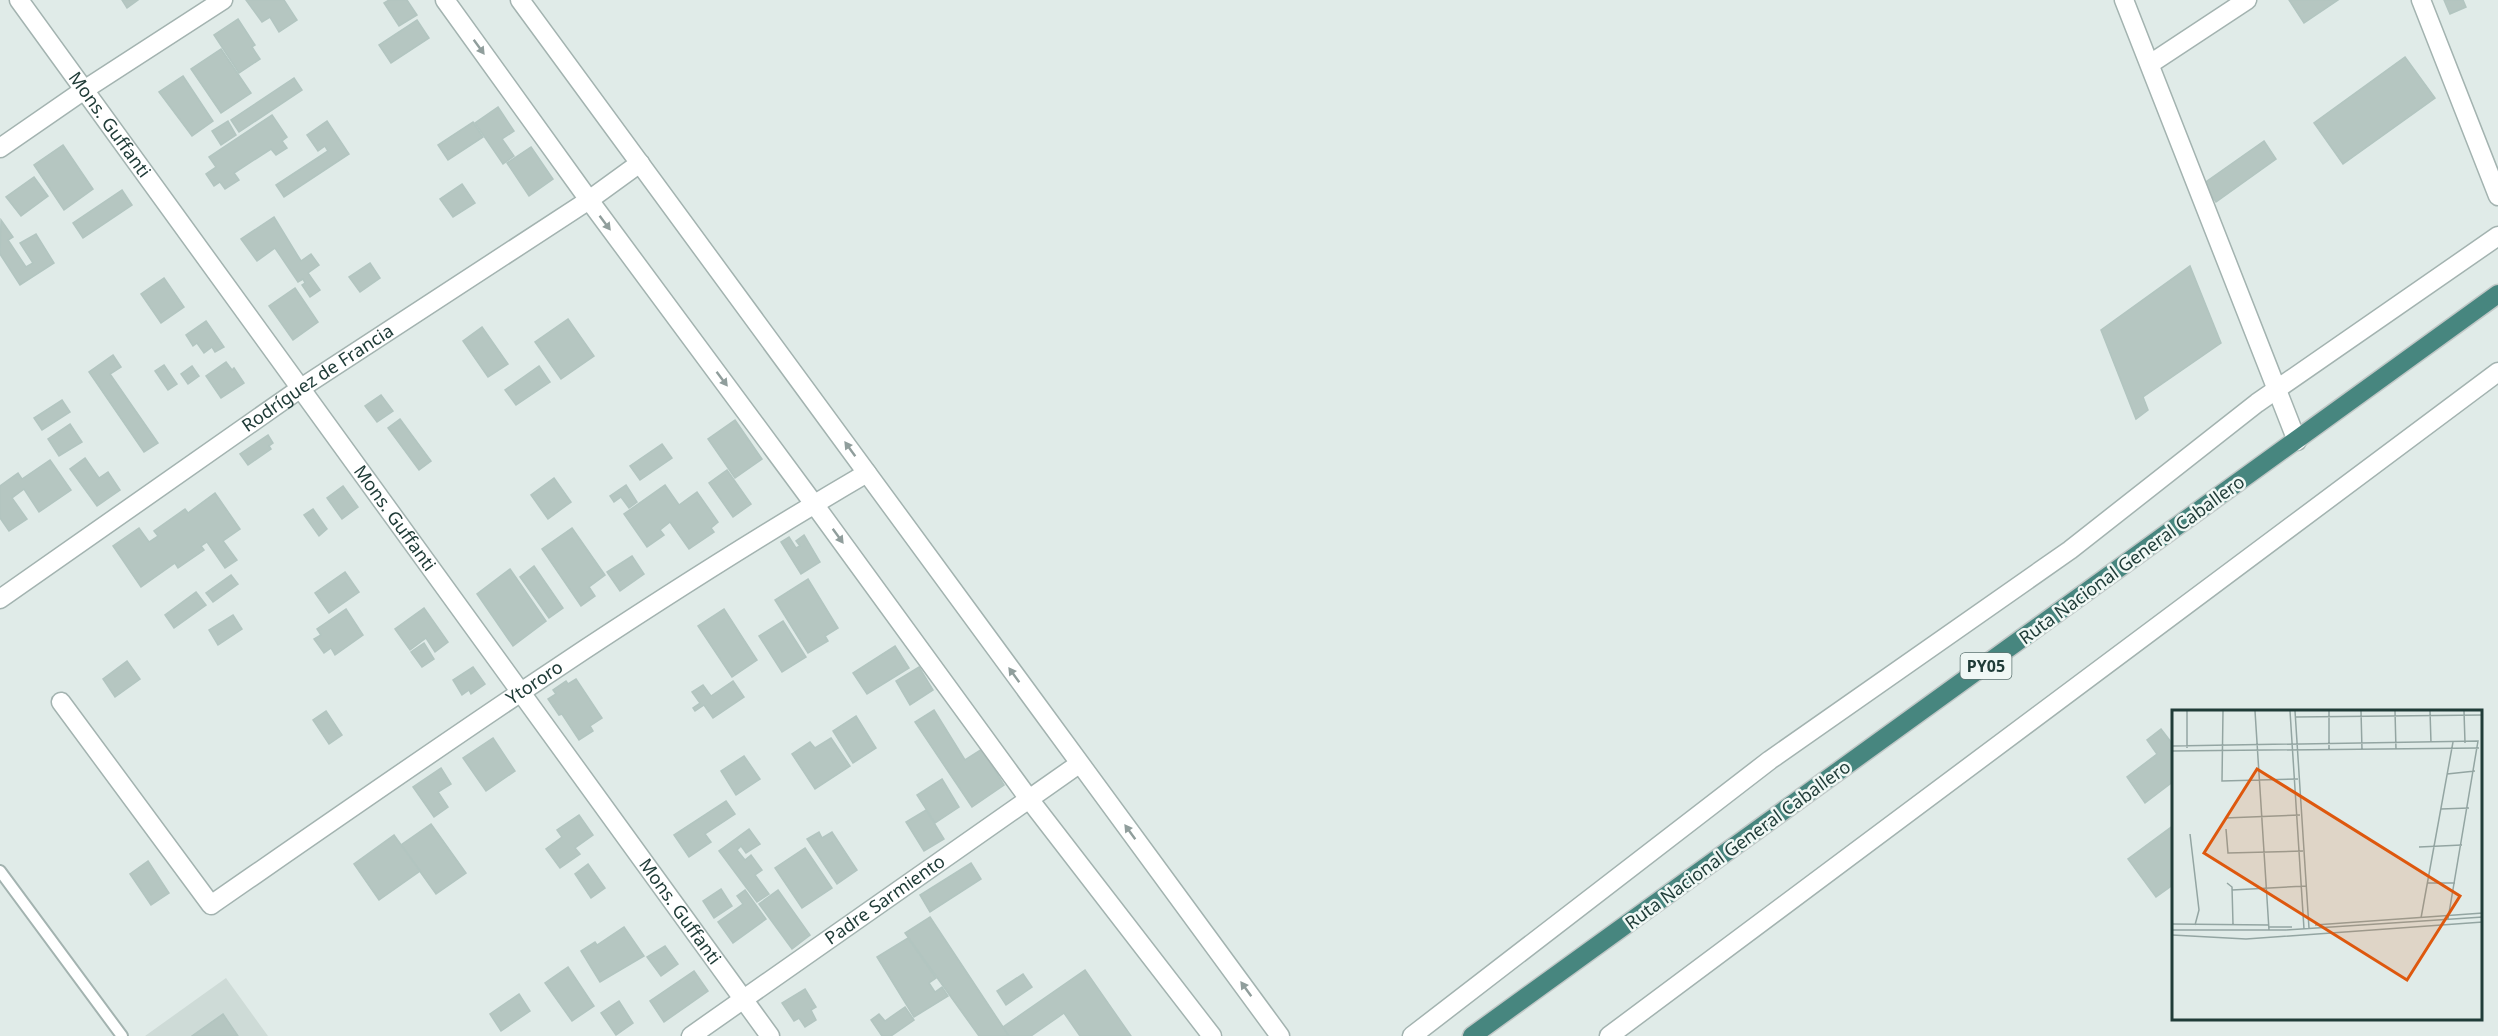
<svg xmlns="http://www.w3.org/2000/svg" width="2498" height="1036" viewBox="0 0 2498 1036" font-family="'Noto Sans',sans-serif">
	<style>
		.built { fill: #cedbd7 }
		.building { fill: #b5c6c1; stroke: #b2c5c0; stroke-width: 1.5 }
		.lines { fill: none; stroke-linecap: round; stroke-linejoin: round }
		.service-casing { stroke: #a3b3b0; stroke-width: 14 }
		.minor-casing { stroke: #a3b3b0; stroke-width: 21 }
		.trunk-casing { stroke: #c1c8c7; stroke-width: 21 }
		.service { stroke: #fff; stroke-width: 10 }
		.minor { stroke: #fff; stroke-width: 18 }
		.trunk { stroke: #47867f; stroke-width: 18 }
		.oneway { fill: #909e9c }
		.labels { text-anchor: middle; stroke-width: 5; stroke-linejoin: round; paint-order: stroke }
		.shield { fill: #f0f8f5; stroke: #5e7471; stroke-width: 1.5 }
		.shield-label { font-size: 16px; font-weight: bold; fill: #203c38 }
		.street-label { font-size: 18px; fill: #203c38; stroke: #f0f8f5 }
		.inset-road { fill: none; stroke: #93a5a2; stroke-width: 1.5 }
		.view { fill: #de580e; fill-opacity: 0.15; stroke: #de580e; stroke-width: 3 }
		.inset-edge { fill: none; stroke: #203c38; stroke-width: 3 }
	</style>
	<rect width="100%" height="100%" fill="#e0ebe8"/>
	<path class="built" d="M226,978l42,58h-123z"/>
	<g class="building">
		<path d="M122,0h16l-11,8z"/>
		<path d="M246,0h38l13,20 -18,12 -9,-15 -8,5z"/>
		<path d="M389,0h18l10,15 -18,11 -15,-23z"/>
		<path d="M2289,0h49l-34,23z"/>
		<path d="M2444,0h19l3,7 -16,7z"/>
		<path d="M238,19l17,26 -3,2 8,12 -21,14 -25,-38z"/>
		<path d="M417,20l12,18 -38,25 -12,-18z"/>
		<path d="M221,49l30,44 -30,20 -30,-44z"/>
		<path d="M2405,57l30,41 -92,66 -29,-41z"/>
		<path d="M183,76l30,45 -21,15 -33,-44z"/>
		<path d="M294,78l8,12 -63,42 -8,-12z"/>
		<path d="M498,107l16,24 -12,8 12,17 -11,8 -28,-41z"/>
		<path d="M272,115l15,22 -5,4 5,7 -11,7 -5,-6 -37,24 5,7 -14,9 -5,-7 -6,4 -8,-12 10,-7 -7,-10z"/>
		<path d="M228,121l8,14 -15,10 -9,-14z"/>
		<path d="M327,121l22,33 -65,43 -8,-12 52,-34 -3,-5 -7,5 -11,-16z"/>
		<path d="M473,122l10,15 -35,23 -10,-15z"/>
		<path d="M2264,141l12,18 -60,43 -13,-18z"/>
		<path d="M63,145l30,44 -29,21 -30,-45z"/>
		<path d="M531,147l22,32 -24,17 -22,-33z"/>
		<path d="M34,177l14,19 -27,20 -15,-19z"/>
		<path d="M462,184l13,19 -22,14 -13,-18z"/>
		<path d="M122,190l10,15 -49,33 -10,-15z"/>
		<path d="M274,217l27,44 10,-7 8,11 -11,8 12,17 -10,7 -8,-12 3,-2 -2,-4 -5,3 -23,-34 -18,13 -16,-22z"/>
		<path d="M1,220l12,17 -5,3 18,27 7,-4 -13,-20 16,-9 18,29 -34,22 -20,-31z"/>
		<path d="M370,263l10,15 -20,14 -11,-15z"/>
		<path d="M2190,266l31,77 -78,54 5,13 -12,9 -35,-89z"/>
		<path d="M164,278l20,29 -23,16 -20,-29z"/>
		<path d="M295,288l23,34 -25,18 -24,-34z"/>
		<path d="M568,319l26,37 -33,23 -26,-37z"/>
		<path d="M206,321l18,26 -9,5 -3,-5 -8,6 -7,-10 -4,3 -7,-11z"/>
		<path d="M482,327l26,37 -20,13 -25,-36z"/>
		<path d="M113,355l8,12 -11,7 48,69 -14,9 -55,-80z"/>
		<path d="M226,362l6,8 2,-2 10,15 -23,15 -15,-22z"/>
		<path d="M164,365l13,19 -9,6 -13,-19z"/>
		<path d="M192,366l7,10 -11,8 -7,-10z"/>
		<path d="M539,366l11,16 -34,23 -11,-15z"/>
		<path d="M381,395l12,16 -16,11 -12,-16z"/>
		<path d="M62,400l8,12 -28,18 -8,-12z"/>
		<path d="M400,419l31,42 -12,9 -31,-42z"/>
		<path d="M735,420l27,39 -27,19 -27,-39z"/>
		<path d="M70,424l12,18 -23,14 -11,-17z"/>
		<path d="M268,435l5,8 -4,3 2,3 -23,16 -8,-11z"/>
		<path d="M662,444l10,14 -32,22 -10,-14z"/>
		<path d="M85,458l14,20 9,-6 12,18 -23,16 -27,-37z"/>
		<path d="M50,460l21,30 -32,22 -15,-23 -12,9 15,21 -18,12 -9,-13v-32l18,-13 4,6z"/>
		<path d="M727,470l24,34 -18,13 -24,-34z"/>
		<path d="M554,478l17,24 -23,17 -17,-24z"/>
		<path d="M626,485l11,17 -8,6 -8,-11 -7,5 -4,-6z"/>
		<path d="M665,485l14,20 18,-13 21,30 -7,6 3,4 -25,17 -19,-27 -10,8 4,5 -17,12 -23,-33z"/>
		<path d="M343,486l15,21 -16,12 -15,-21z"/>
		<path d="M215,493l25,36 -17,12 14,19 -12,8 -18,-26 -6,4 3,4 -26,18 -3,-5 -34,24 -28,-41 26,-18 10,14 9,-6 -4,-5 31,-22 3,4z"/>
		<path d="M313,509l14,20 -8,7 -15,-21z"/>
		<path d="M572,528l33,47 -16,12 6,9 -14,10 -39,-57z"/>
		<path d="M804,535l16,27 -19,12 -20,-32 8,-5 7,11 4,-2 -4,-5z"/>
		<path d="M632,556l12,18 -24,17 -13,-19z"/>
		<path d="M534,566l29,42 -14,10 -29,-41z"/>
		<path d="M510,569l36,52 -33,25 -36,-52z"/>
		<path d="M345,572l14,20 -30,21 -14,-20z"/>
		<path d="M231,575l7,9 -25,18 -7,-9z"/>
		<path d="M808,579l30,49 -13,8 3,5 -20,12 -33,-53z"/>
		<path d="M196,592l10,13 -32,23 -9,-13z"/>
		<path d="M424,608l24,34 -13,10 -9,-14 -16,12 -15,-21z"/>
		<path d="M346,609l17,26 -28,20 -4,-7 -7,5 -10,-14 7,-4 -4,-6z"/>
		<path d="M724,609l33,51 -25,17 -34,-51z"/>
		<path d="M233,615l9,14 -24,16 -9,-15z"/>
		<path d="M783,621l23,36 -24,15 -23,-36z"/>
		<path d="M424,643l10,16 -12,8 -11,-15z"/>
		<path d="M895,646l14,22 -42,26 -14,-21z"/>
		<path d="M127,661l13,18 -25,18 -12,-18z"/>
		<path d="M473,667l12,17 -14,10 -2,-4 -7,5 -9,-15z"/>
		<path d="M919,667l14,23 -23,15 -14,-24z"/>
		<path d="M576,679l26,39 -12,8 3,5 -14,9 -17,-26 -3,1 -11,-16 8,-5 -3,-4 13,-9 2,3z"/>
		<path d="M733,681l11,16 -31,21 -9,-13 -9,6 -2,-3 7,-5 -8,-11 11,-7 8,11z"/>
		<path d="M934,710l31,50 17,-11 22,36 -32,22 -57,-85z"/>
		<path d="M326,711l16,24 -13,9 -16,-24z"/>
		<path d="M856,716l20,32 -23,15 -20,-32z"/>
		<path d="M2161,729l10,13 3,-3v42l-29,22 -18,-26 30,-23 -10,-14z"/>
		<path d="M493,738l22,33 -29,20 -23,-33z"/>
		<path d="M831,738l19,28 -35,23 -23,-35 18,-12 5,6z"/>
		<path d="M744,756l16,23 -24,16 -15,-24z"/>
		<path d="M441,768l10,16 -13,8 10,15 -14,10 -21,-30z"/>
		<path d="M942,779l17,28 -24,16 -18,-28z"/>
		<path d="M726,801l9,13 -30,20 6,8 -22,15 -15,-22z"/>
		<path d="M926,810l18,29 -20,12 -18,-29z"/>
		<path d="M579,815l14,20 -18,13 5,6 -20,14 -14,-19 16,-12 -5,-7z"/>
		<path d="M431,824l35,49 -30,21 -35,-49z"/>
		<path d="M2174,825v59l-18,13 -28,-38z"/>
		<path d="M749,829l11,15 -14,9 -5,-7 -4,4 8,10 6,-5 11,15 -7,5 14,19 -12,8 -38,-51z"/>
		<path d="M819,832l3,6 10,-6 25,38 -20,14 -30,-45z"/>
		<path d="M394,835l26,36 -41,29 -25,-36z"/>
		<path d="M805,848l27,40 -30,20 -27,-40z"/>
		<path d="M148,861l21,32 -18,12 -21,-31z"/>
		<path d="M971,863l10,16 -51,33 -10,-17z"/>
		<path d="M588,864l17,24 -14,10 -16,-24z"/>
		<path d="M721,889l11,17 -18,12 -11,-17z"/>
		<path d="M745,890l21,29 -33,24 -15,-21 25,-18 -6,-8z"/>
		<path d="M778,890l32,45 -18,14 -33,-45z"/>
		<path d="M930,917l73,110 6,9h-30l-74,-103z"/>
		<path d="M624,927l20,29 -44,26 -19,-31 14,-9 2,3z"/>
		<path d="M908,938l28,40 -7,5 6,9 7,-5 6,9 -34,21 -37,-60z"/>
		<path d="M665,946l13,18 -17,12 -14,-19z"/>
		<path d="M568,967l26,39 -22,15 -27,-38z"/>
		<path d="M1085,970l46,66h-51l-16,-23 -33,23h-22l-6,-9z"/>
		<path d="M694,971l14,20 -44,31 -14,-21z"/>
		<path d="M1023,974l9,13 -26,18 -9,-14z"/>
		<path d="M805,989l11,18 -5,3 5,10 -11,7 -6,-9 -5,3 -12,-18z"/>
		<path d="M519,994l11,17 -29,20 -11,-17z"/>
		<path d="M619,1001l14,22 -17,12 -15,-22z"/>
		<path d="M905,1007l9,13 -23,16h-9l-11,-16 8,-6 6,7z"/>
		<path d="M223,1014l15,22h-46z"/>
	</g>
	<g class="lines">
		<g class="service-casing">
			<path id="service" d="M0,871l122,165"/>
		</g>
		<g class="minor-casing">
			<g id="minor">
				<path id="s1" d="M19,0l751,1036"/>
				<path d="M445,0l144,200 225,304 215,295 183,237"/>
				<path d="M520,0l760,1036"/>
				<path d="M2124,0l173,441"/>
				<path d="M2421,0l77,196"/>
				<path d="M2150,64l97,-64"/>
				<path d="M0,148l84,-58 139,-90"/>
				<path id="s2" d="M0,599l301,-211 288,-188 51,-37"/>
				<path id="s3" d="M61,702l150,203c215,-149 430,-300 656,-432"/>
				<path id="s4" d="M691,1036l388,-272"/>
				<path d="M1412,1036l358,-276 300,-210 187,-147 241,-167"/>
				<path d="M1609,1036l889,-664"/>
			</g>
		</g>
		<g class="trunk-casing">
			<path id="trunk" d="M1472,1036l1026,-742"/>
		</g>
		<use href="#service" class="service"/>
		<use href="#minor" class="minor"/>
		<use href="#trunk" class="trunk"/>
	</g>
	<defs><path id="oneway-solid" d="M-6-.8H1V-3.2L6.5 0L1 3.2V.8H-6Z" transform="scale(1.5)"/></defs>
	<g class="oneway">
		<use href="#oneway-solid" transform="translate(479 47) rotate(54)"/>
		<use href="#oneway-solid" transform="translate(605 223) rotate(53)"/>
		<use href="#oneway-solid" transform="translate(722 379) rotate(53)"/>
		<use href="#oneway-solid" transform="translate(850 449) rotate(-126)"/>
		<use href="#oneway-solid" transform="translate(838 536) rotate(54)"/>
		<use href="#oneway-solid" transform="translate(1014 675) rotate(-126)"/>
		<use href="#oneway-solid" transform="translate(1130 832) rotate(-126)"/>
		<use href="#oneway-solid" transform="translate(1246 989) rotate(-126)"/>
	</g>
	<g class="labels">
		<rect class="shield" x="1960.5" y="653" width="51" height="26" rx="4.5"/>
		<g class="shield-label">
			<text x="1986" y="672">PY05</text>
		</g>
		<g class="street-label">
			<text dy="6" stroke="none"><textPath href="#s1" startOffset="154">Mons. Guffanti</textPath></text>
			<text dy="6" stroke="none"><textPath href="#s2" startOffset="387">Rodríguez de Francia</textPath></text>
			<text dy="6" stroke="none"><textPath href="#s1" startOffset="640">Mons. Guffanti</textPath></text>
			<text transform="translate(2132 560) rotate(-36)" y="6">Ruta Nacional General Caballero</text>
			<text dy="6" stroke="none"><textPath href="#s3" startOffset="645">Ytororo</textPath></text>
			<text transform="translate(1738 845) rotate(-36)" y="6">Ruta Nacional General Caballero</text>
			<text dy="6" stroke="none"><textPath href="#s4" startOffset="237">Padre Sarmiento</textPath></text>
			<text dy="6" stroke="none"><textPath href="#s1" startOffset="1126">Mons. Guffanti</textPath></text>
		</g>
	</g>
	<g transform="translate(2172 710)">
		<rect width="310" height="310" fill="#e0ebe8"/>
		<path class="inset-road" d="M15,1v37M51,1l-1,70 76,-2M83,1l14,219M118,1l14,218M123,1l14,217M189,1l1,39M223,1l1,39M258,1l1,32M292,1l1,32M124,7l187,-2M0,36l306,-5 -30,178M157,40v-39M0,41l307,-3M275,64l28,-3M269,99l28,-1M53,108l75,-3M54,119l2,24 75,-2M18,124l9,76 -4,15M247,137l43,-2M55,173l5,4 1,37M256,173h27M60,180l74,-4M249,208l32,-176M0,214l97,1M143,215l168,-12M97,217h23M0,220h114l197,-13M0,225l74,4 237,-17"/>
		<path class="view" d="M85,59l203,127 -53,84 -203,-127z"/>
		<rect width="310" height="310" class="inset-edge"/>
	</g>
</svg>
